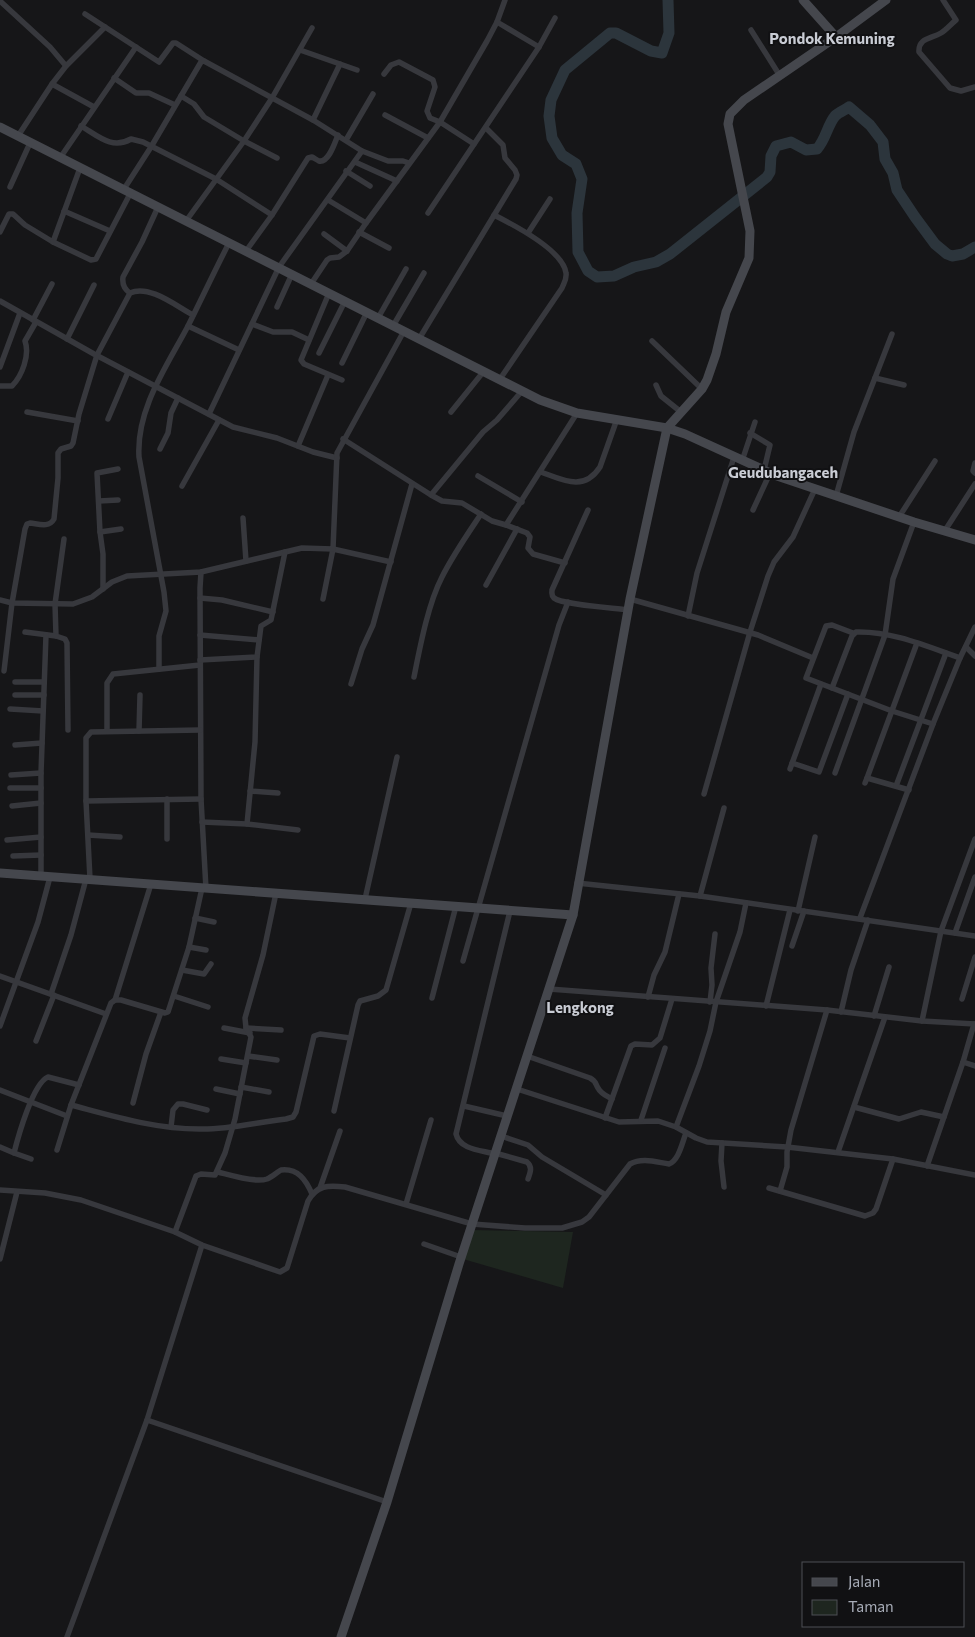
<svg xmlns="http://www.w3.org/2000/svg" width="975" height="1637" viewBox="0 0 975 1637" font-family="Commissioner,sans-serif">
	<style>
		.green { fill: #1e261f }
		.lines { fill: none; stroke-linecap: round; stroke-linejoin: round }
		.river { stroke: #2c353c; stroke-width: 11 }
		.street { stroke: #37383d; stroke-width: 5.5 }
		.secondary { stroke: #45474d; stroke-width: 9 }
		.labels { text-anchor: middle; stroke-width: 4; stroke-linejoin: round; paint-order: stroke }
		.quarter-label { font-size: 15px; font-weight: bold; fill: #c9ccd4; stroke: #111113 }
	</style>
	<rect width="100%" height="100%" fill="#161618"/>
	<path class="green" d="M471,1230l102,2 -10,56 -100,-29z"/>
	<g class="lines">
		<path class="river" d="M668,0l1,33 -7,20 -11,-2 -35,-18h-6l-45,37 -14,30 -2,16 3,22 10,17 14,9 6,15 -5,34 1,39 10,19 9,6 17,-1 20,-9 22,-5 14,-8 97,-77 3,-5 1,-16 5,-10 15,-4 15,8 11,-1c9,-10 10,-23 18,-33 4,-4 10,-6 14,-9l21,18 13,17 2,17 8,14 4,17 18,27 20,27 12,10 5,2 11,-2 12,-7"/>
		<g class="street">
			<path d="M943,0l13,20c-5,4 -10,10 -15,13 -10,6 -23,5 -22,19l31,36 11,3 14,-4"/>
			<path d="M0,1l50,46 16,19"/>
			<path d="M85,14l74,48 14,-19h3l28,18"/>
			<path d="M497,22l42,25"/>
			<path d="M751,30l29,46"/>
			<path d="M300,50l57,20"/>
			<path d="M384,74l7,-9 8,-3 34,18 2,7 -8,24 3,7 10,4 34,22"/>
			<path d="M114,78l22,15h13l26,12"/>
			<path d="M52,84l42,23"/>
			<path d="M181,96l13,8 10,13 40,24 33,17"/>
			<path d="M385,115l43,23"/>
			<path d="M313,120l27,-56"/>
			<path d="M81,126c17,10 31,24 50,13l12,3 73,37 56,36"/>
			<path d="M18,136l34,-52 14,-18 39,-39"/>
			<path d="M346,140l27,-46"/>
			<path d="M362,151l26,10h15l6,2"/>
			<path d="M60,158l76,-111"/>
			<path d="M355,162l42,19"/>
			<path d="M346,171l24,15"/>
			<path d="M10,187l20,-44"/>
			<path d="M124,189l27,-42 50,-85 3,-1 109,59 49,31 -83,116 -70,147"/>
			<path d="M328,200l38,23"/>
			<path d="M64,211l46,20"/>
			<path d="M428,213l111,-166 16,-29"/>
			<path d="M494,215c20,10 69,35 72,58 1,6 -2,10 -4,15l-62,91"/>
			<path d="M186,221l58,-80 28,-43 40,-70"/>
			<path d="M0,232l9,-18h4l12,11 28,17 27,-74"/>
			<path d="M359,232l30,16"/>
			<path d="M528,233l22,-34"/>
			<path d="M324,234l23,17"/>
			<path d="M53,242l38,18 5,-1 35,-67"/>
			<path d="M246,251l26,-36 36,-57 4,-1c2,1 5,3 7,4 10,2 16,-19 19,-26"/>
			<path d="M311,284l16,-24 3,-2 9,-1 8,-6 19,-28 74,-101 47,-81 10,-19 8,-22"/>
			<path d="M130,293c-6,-4 -8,-9 -7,-16l19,-35 16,-35"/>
			<path d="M329,293l-28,67 3,4 38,16"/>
			<path d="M0,301l94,53 139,73 44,11 36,14 24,6"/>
			<path d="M277,307l15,-33"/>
			<path d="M378,318l28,-49"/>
			<path d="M33,320l19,-36"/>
			<path d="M252,324l21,8h19l17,8"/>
			<path d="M188,326l51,24"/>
			<path d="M393,326l31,-53"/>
			<path d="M67,339l27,-54"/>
			<path d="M419,339l97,-160 1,-4 -2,-5 -10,-12 -2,-13 -17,-17"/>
			<path d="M652,341l50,48"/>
			<path d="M319,353l26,-52"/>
			<path d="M342,363l25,-51"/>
			<path d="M0,367l20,-54"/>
			<path d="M875,378l29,7"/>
			<path d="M656,385l5,11 20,16"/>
			<path d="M0,386h12c10,-10 18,-31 13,-45l11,-19"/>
			<path d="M27,412l51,9"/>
			<path d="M451,412l33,-41"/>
			<path d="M108,419l20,-47"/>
			<path d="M750,433l20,12 -6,25"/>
			<path d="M343,439l88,56 11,6 20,2 30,18 14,4 71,-112"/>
			<path d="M298,446l30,-71"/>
			<path d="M160,449l8,-16 3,-20 7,-15"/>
			<path d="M742,461l13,-39"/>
			<path d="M975,463l-2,8 2,2"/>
			<path d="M541,472c22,8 43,20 59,-5l17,-48"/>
			<path d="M478,476l44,26"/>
			<path d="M182,486l37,-66"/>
			<path d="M431,495l52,-63 14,-12 25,-29"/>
			<path d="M836,496l18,-64 38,-98"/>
			<path d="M99,501l19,-1"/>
			<path d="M588,510l-36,80c0,4 -1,5 2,8 9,7 60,10 74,12"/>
			<path d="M753,510l17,-37"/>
			<path d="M899,517l36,-56"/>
			<path d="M243,518l3,43"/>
			<path d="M506,525l21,8 3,4 -2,11 5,6 32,9"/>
			<path d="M100,532l21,-3"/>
			<path d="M944,532l31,-48"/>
			<path d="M64,539l-9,65 1,32 9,3 2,4 1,87"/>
			<path d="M201,572l-1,16 1,211 5,90"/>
			<path d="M486,585l31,-56"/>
			<path d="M103,589v-35l-3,-22 -3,-59 21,-4"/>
			<path d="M200,598l22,2 51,12"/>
			<path d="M323,599l10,-50 58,13"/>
			<path d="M630,599l128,36 55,23"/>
			<path d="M0,600l12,3 61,1 19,-7 20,-15 15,-6 74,-4 101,-24 31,1 4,-96 67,-122"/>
			<path d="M688,616l9,-43 37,-116"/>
			<path d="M25,632l31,4"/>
			<path d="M853,633l-21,-8 -6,1 -20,52 86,33 41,13"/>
			<path d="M200,635l59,5"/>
			<path d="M966,647l9,9"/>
			<path d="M200,660l57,-3 4,-31 10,-6 14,-68"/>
			<path d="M159,669v-33l7,-25 -2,-19 -25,-135c-3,-48 28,-91 49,-131 14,-28 27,-56 41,-83"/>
			<path d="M4,671l8,-68 13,-74 2,-5 3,-1c9,1 19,5 24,-4l4,-41v-25l3,-4 10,-3 2,-3 6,-29 18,-59 33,-62c19,-9 46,13 63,22"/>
			<path d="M414,677c6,-30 14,-73 28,-100 11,-22 25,-42 39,-63"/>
			<path d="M15,682h29"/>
			<path d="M351,684l11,-35 11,-24 39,-141"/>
			<path d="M832,688l20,-52 4,-4c36,-1 70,14 104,26"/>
			<path d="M15,695h29"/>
			<path d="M10,709l33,2"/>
			<path d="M107,731v-48l6,-9 87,-9"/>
			<path d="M139,731l1,-36"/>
			<path d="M15,745l27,-2"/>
			<path d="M792,763l27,9 29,-78"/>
			<path d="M790,769l31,-85"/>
			<path d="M835,773l50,-138 8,-56 21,-57"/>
			<path d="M11,775l30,-2"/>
			<path d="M867,778l50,-135"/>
			<path d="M865,783l2,-5 42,12"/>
			<path d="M896,786l50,-133"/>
			<path d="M10,788h31"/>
			<path d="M250,791l28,2"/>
			<path d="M704,794l46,-162 18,-56 6,-14 19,-25 22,-48"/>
			<path d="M86,801l115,-2"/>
			<path d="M12,806l29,-3"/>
			<path d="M202,822l45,2 51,6"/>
			<path d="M247,824l8,-82 2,-85"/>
			<path d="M88,835l32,2"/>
			<path d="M167,839v-40"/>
			<path d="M7,840l34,-3"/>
			<path d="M13,856l28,-1"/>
			<path d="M41,876v-103l5,-138"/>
			<path d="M90,879l-4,-78v-63l5,-6 109,-2"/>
			<path d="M577,883l123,13 275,40"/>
			<path d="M700,896l24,-88"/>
			<path d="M365,899l32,-142"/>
			<path d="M798,911l17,-74"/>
			<path d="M195,918l19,4"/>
			<path d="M860,918l73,-194 27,-66 15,-31"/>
			<path d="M955,933l20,-56"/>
			<path d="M792,946l12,-35"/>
			<path d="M189,947l17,3"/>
			<path d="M463,961l96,-336 9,-23"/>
			<path d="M182,970l22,4 7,-10"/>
			<path d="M0,976l106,38"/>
			<path d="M549,989l278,21 95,11 53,3"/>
			<path d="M51,994l20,-59 15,-56"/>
			<path d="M174,996l34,11"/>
			<path d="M648,997l6,-22 11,-23 14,-58"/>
			<path d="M432,998l24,-92"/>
			<path d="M962,999l13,-42"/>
			<path d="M115,1000l36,-116"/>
			<path d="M710,1002l2,-17 -1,-17 4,-34"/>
			<path d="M766,1006l24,-96"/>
			<path d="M841,1012l10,-42 17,-50"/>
			<path d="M874,1016l15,-49"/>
			<path d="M922,1021l19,-90 34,-92"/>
			<path d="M0,1026l38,-104 12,-45"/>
			<path d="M224,1028l26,5"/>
			<path d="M246,1028l35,2"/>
			<path d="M36,1041l18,-46"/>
			<path d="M248,1056l29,4"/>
			<path d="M527,1056l63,22c6,3 5,5 8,10 3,6 9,8 14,11"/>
			<path d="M221,1059l25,4"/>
			<path d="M963,1062l12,4"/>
			<path d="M241,1087l28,5"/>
			<path d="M216,1089l24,5"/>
			<path d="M517,1089l102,33 39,-1 18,6 20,11 11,4 80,5 106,12 82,16"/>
			<path d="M0,1090l67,26"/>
			<path d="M133,1103l13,-49 15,-42"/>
			<path d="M71,1105c42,11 84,24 128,24 29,1 58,-7 87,-10l7,-2 3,-5 18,-76 6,-2 30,4"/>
			<path d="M464,1106l43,10"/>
			<path d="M854,1107l45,12 22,-7 23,5"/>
			<path d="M334,1111l24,-106 2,-4 18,-5 8,-6 25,-87"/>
			<path d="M605,1118l26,-72 4,-2 17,1 8,-7 12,-39"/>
			<path d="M641,1120l24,-72"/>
			<path d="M171,1127l2,-17 5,-6h5l24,6"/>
			<path d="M676,1127l23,-61 11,-35 6,-29 24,-70 6,-29"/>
			<path d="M501,1136l27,9 14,12 64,38"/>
			<path d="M722,1143l-1,18 3,26"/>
			<path d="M0,1147l14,6"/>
			<path d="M57,1150l14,-45 40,-102 4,-3h6l44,13 3,-1 21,-65 13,-59"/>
			<path d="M838,1152l47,-135"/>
			<path d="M495,1153l32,9c6,5 3,11 1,17"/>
			<path d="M495,1154c-14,-4 -35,-4 -39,-20l54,-223"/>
			<path d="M31,1159l-17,-6c4,-16 19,-70 34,-76l31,8"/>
			<path d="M927,1166l36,-104 11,-38"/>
			<path d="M218,1172c12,3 37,11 49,7 5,-2 9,-6 14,-9 17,-2 25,10 31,24"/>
			<path d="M320,1188l20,-57"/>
			<path d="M769,1188l96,28 8,-3 3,-4 17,-50"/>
			<path d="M0,1190l45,3 36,7 94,32 27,13 78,27 7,-4 21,-67c9,-16 20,-16 37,-14l127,37 53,4h37l20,-6 7,-5 41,-53c12,-7 26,-2 39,0 10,-4 13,-21 17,-31"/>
			<path d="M780,1191l7,-24v-15l4,-22 36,-120"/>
			<path d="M406,1204l25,-84"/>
			<path d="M175,1232l21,-56 5,-2 14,1 10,-22 10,-34 16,-82 -5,-9 -1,-10 18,-63 13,-62"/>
			<path d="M424,1244l37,13"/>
			<path d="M0,1259l17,-67"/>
			<path d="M147,1420l55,-175"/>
			<path d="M67,1637l80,-217 240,82"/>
		</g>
		<g class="secondary">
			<path d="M803,0l33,37"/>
			<path d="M0,127l540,273 37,13 90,15 18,6 92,42 137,46 61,18"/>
			<path d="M0,873l573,42"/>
			<path d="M341,1637l46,-135 72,-238 114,-349 57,-316 37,-171 35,-39 5,-9 9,-26 10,-42 23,-54 1,-27 -22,-107 2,-10 14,-14 92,-63 50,-37"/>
		</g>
	</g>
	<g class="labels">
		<g class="quarter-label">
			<text x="832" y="44">Pondok Kemuning</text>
			<text x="783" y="478">Geudubangaceh</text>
			<text x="580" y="1013">Lengkong</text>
		</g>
	</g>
	<rect x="802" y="1562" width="162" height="65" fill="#111113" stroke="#4d4f55"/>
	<rect x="812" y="1578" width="25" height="8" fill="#45474d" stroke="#4d4f55"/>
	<text x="848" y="1587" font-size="15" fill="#a8adb8">Jalan</text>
	<rect x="812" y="1600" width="25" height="15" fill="#1e261f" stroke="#4d4f55"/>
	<text x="848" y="1612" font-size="15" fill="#a8adb8">Taman</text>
</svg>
